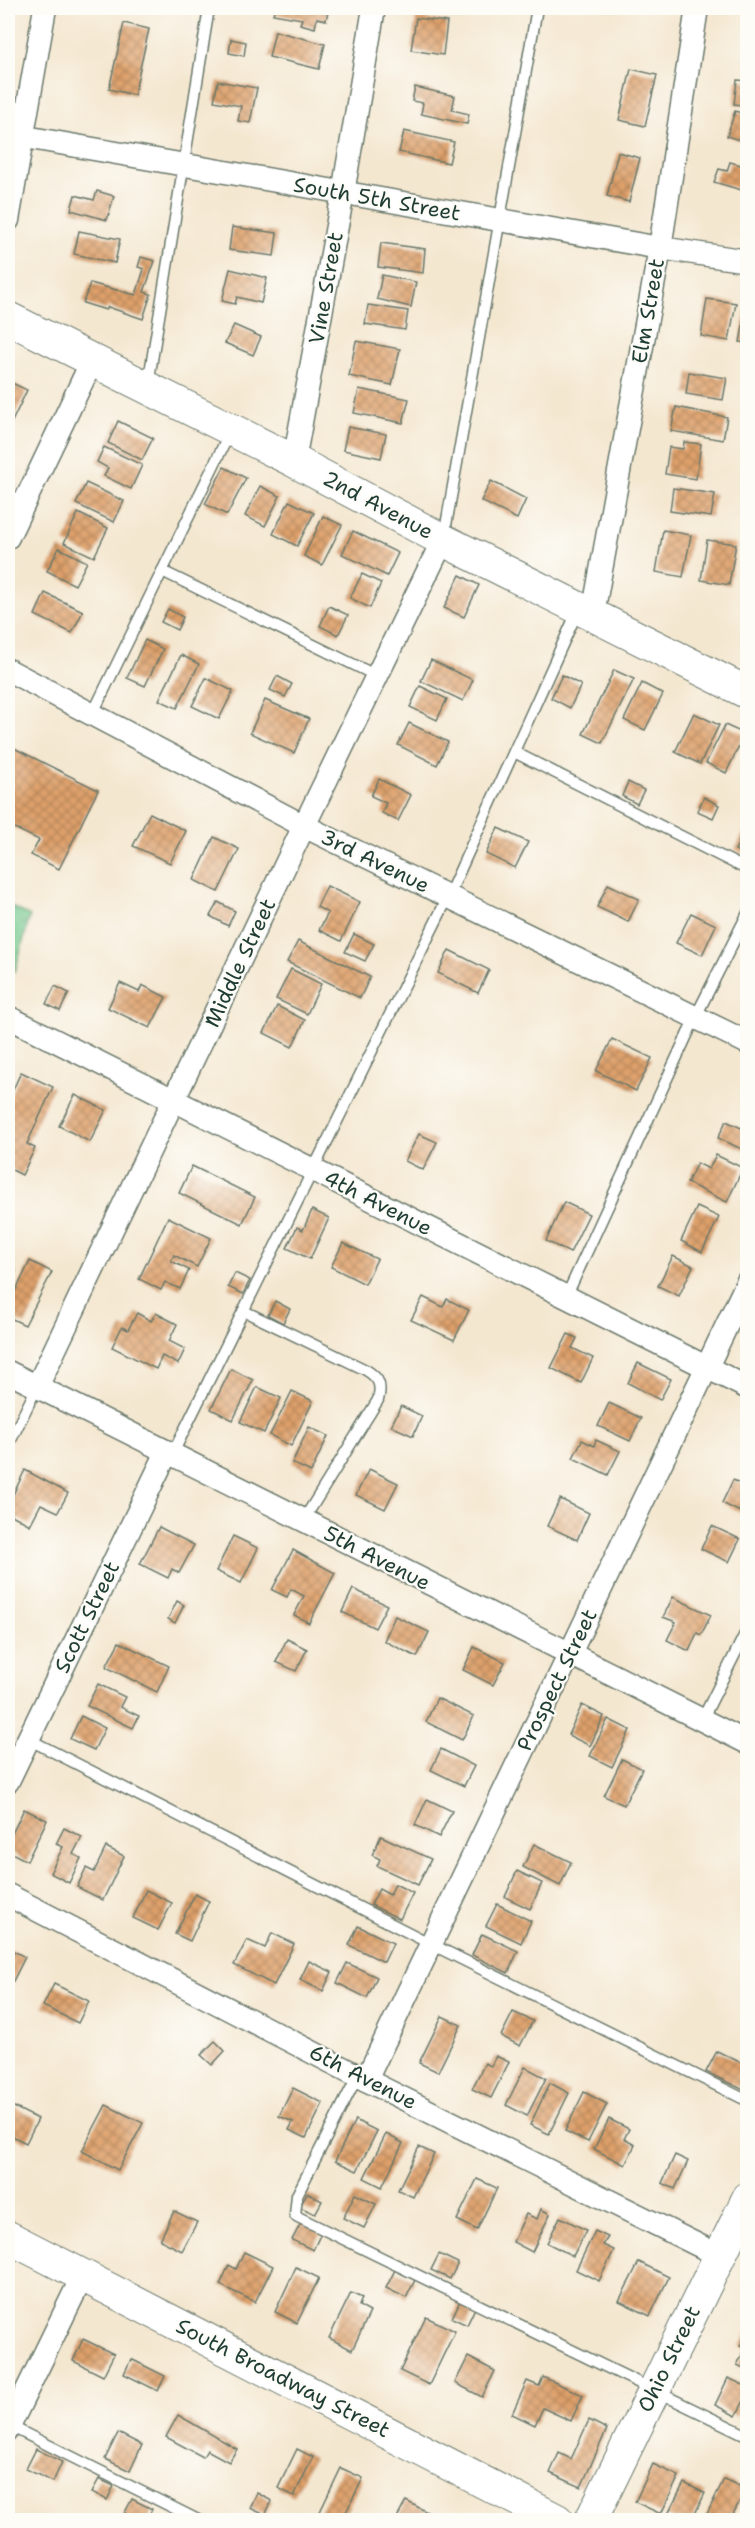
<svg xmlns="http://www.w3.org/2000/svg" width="755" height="2528" viewBox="0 0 755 2528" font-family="'Shantell Sans',sans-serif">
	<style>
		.grass { fill: url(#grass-tufts); stroke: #4a8260; stroke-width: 1.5 }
		.building { fill: url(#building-cross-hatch) }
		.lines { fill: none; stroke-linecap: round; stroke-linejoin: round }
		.lane-casing { stroke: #6a786b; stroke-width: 13 }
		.street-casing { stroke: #6a786b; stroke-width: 25 }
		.secondary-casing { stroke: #6a786b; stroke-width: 34 }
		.lane { stroke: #fff; stroke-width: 10 }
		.street { stroke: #fff; stroke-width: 22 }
		.secondary { stroke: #fff; stroke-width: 32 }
		.labels { text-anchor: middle; stroke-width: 4.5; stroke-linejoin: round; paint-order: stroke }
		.street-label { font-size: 21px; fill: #1f3d34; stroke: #fdfcf7 }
	</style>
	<defs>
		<pattern id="grass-tufts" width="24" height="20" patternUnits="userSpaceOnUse" patternTransform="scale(1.5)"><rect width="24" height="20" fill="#74c88c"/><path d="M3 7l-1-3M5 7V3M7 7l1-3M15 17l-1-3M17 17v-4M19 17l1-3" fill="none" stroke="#5fa473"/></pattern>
		<pattern id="building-cross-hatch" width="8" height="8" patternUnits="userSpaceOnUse" patternTransform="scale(1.5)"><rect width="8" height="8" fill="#dea06a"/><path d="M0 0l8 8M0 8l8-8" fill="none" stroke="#b38458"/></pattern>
	</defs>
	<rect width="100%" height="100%" fill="#fdfcf7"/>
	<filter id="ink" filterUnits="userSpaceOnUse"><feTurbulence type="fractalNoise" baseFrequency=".0167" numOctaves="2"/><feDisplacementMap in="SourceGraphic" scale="12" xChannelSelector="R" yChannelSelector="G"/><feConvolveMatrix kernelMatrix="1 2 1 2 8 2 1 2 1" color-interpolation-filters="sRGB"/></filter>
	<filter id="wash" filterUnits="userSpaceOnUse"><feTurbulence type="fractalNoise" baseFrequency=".008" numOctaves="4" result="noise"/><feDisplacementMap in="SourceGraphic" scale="24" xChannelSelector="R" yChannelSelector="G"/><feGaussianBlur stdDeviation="1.35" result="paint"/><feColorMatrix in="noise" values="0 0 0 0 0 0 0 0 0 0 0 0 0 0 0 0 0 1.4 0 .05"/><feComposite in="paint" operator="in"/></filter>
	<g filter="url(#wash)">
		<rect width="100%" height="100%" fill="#f4e7d0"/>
		<path class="grass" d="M8,905l22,11 -15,55 -7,-4z"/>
		<g id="blocks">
			<g class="building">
				<path d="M275,8h54l-3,12 -9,-2 -2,10 -15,-4 2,-5 -29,-5z"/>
				<path d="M422,8h37l-1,6z"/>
				<path d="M416,18l31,4 -4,33 -32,-5z"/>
				<path d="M124,23l25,6 -15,66 -25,-6z"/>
				<path d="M275,31l50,13 -6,25 -50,-12z"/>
				<path d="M231,39l15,3 -2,14 -15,-3z"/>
				<path d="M631,69l26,6 -12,51 -26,-6z"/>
				<path d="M737,80l11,1v25l-14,-2z"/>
				<path d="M218,81l39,7 -7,35 -12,-2 3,-15 -27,-5z"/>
				<path d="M415,87l40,9 -3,14 17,4 -2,10 -46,-10 2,-11 -11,-2z"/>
				<path d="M735,111l13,4v28l-21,-7z"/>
				<path d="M404,131l50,11 -5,21 -50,-11z"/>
				<path d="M618,152l22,6 -11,44 -22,-6z"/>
				<path d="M730,162l18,5v25l-34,-10 5,-13 8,2z"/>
				<path d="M97,191l17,5 -7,24 -36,-10 4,-15 19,5z"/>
				<path d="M232,227l45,6 -3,23 -45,-6z"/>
				<path d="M79,231l41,8 -5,24 -41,-9z"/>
				<path d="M381,243l44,6 -2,24 -45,-6z"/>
				<path d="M141,257l14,4 -11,31 7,2 -8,25 -35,-12 -2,3 -23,-7 7,-20 46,12 8,-26 -6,-2z"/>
				<path d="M230,269l37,9 -6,25 -24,-6 -2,7 -13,-3z"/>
				<path d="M382,275l34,7 -5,25 -34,-8z"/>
				<path d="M707,299l29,4 -7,38 -28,-5z"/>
				<path d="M368,305l40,6 -3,19 -40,-6z"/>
				<path d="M746,308h2v35l-8,-1z"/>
				<path d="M234,325l27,12 -8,18 -28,-12z"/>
				<path d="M356,341l44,8 -8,36 -43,-9z"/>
				<path d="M689,372l38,6 -4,22 -37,-6z"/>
				<path d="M8,381l19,9 -19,40z"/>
				<path d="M359,389l50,10 -6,24 -49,-10z"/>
				<path d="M676,407l51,10 -4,23 -52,-9z"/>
				<path d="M118,421l35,17 -11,22 -34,-17z"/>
				<path d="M348,427l38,7 -5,24 -38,-8z"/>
				<path d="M684,442l17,2 -5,35 -31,-5 4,-27 14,2z"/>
				<path d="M104,447l38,18 -11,24 -27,-13 4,-8 -11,-6z"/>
				<path d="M224,467l22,11 -19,37 -22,-11z"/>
				<path d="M491,481l35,18 -9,20 -36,-18z"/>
				<path d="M86,483l38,18 -10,21 -38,-18z"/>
				<path d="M260,486l20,10 -15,30 -20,-10z"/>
				<path d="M673,488l42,6 -4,23 -41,-6z"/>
				<path d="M289,501l25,12 -17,33 -24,-12z"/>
				<path d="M78,513l30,15 -14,29 -30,-14z"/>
				<path d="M323,516l19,9 -20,40 -18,-9z"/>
				<path d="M663,530l28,5 -8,42 -27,-5z"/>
				<path d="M353,531l45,22 -11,23 -45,-22z"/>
				<path d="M707,540l29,4 -7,41 -28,-5z"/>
				<path d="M59,548l28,14 -12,23 -28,-14z"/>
				<path d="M362,574l19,9 -11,25 -20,-10z"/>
				<path d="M460,575l19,10 -15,32 -20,-9z"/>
				<path d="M45,593l38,18 -11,22 -37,-18z"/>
				<path d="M329,606l19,9 -10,20 -18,-9z"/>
				<path d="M168,609l15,8 -6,13 -16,-8z"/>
				<path d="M145,640l18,9 -18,37 -18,-8z"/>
				<path d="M181,655l18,9 -22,44 -18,-8z"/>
				<path d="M431,660l42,20 -10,21 -42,-20z"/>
				<path d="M614,670l20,9 -32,64 -19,-9z"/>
				<path d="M562,675l19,10 -11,23 -19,-10z"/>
				<path d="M277,676l15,8 -7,13 -15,-7z"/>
				<path d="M206,678l27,13 -14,28 -27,-13z"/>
				<path d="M642,683l21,11 -18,36 -21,-10z"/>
				<path d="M420,686l27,13 -10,21 -27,-13z"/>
				<path d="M265,700l44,19 -15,34 -44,-20z"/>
				<path d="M694,713l25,12 -19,39 -25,-12z"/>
				<path d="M409,723l39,19 -11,23 -39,-20z"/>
				<path d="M725,725l20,9 -19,39 -20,-10z"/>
				<path d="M8,745l90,45 -39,79 -28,-14 8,-15 -31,-15z"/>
				<path d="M379,779l32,16 -13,26 -16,-8 4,-10 -15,-7z"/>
				<path d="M628,782l16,8 -7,14 -15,-8z"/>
				<path d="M704,797l15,8 -6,13 -16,-7z"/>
				<path d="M150,813l36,18 -16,32 -37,-17z"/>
				<path d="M748,824v32l-13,-6z"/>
				<path d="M498,828l30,14 -13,26 -29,-14z"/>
				<path d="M214,837l25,12 -21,43 -24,-12z"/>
				<path d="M608,884l31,15 -11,23 -31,-15z"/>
				<path d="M327,886l33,16 -19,39 -22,-11 9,-17 -11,-6z"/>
				<path d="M218,902l17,9 -7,15 -18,-10z"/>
				<path d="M691,913l25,12 -14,30 -26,-12z"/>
				<path d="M354,934l20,10 -9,17 -20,-9z"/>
				<path d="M298,941l72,36 -10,21 -73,-36z"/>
				<path d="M449,950l40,20 -11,23 -40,-20z"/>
				<path d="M291,969l30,15 -14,30 -31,-15z"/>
				<path d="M120,983l19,9 3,-7 24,12 -16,31 -42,-20z"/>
				<path d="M55,986l14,7 -9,18 -14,-7z"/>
				<path d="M277,1006l28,14 -13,27 -28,-14z"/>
				<path d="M612,1039l40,19 -16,33 -40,-20z"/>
				<path d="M21,1072l32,15 -26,57 8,4 -13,27 -14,-7v-67z"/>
				<path d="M75,1095l31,15 -16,32 -31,-16z"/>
				<path d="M726,1121l22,10v21l-30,-14z"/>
				<path d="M419,1134l18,8 -14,28 -18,-9z"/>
				<path d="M716,1155l27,13 -16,34 -40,-19 10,-20 12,6z"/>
				<path d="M192,1166l63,31 -13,27 -63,-31z"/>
				<path d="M564,1202l25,12 -19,39 -24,-12z"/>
				<path d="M697,1207l22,10 -17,35 -21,-11z"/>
				<path d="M312,1210l17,8 -19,41 -23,-11 10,-21 6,3z"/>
				<path d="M168,1217l43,21 -14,29 -23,-12 -3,6 18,9 -9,19 -15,-7 -4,8 -22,-11z"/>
				<path d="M343,1243l34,16 -12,25 -34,-17z"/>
				<path d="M673,1256l20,10 -14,30 -21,-10z"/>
				<path d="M30,1261l22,11 -27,53 -17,-8v-10z"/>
				<path d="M8,1267l8,5 -8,17z"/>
				<path d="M235,1273l15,7 -7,14 -15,-7z"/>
				<path d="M423,1297l20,10 4,-8 22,11 -15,30 -43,-20z"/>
				<path d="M275,1301l15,8 -7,14 -15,-8z"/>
				<path d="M137,1313l14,8 5,-8 21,11 -8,17 16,8 -7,15 -16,-8 -6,13 -44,-22 10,-20 6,3z"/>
				<path d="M568,1334l9,4 -5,10 21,10 -12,25 -30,-15z"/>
				<path d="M638,1363l33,16 -11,21 -32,-17z"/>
				<path d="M231,1369l22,11 -20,40 -22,-11z"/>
				<path d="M257,1387l24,11 -17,35 -24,-11z"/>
				<path d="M292,1391l21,10 -22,45 -21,-11z"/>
				<path d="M609,1403l32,15 -11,23 -32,-15z"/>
				<path d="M401,1406l21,10 -9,20 -22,-10z"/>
				<path d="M309,1427l19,9 -17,36 -19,-9z"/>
				<path d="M582,1440l12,6 2,-6 24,11 -12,24 -35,-17z"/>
				<path d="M369,1469l29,14 -13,26 -29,-14z"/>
				<path d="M25,1470l43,23 -10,19 -17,-8 -11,21 -22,-12v-8z"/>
				<path d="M733,1480l15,7v29l-26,-13z"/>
				<path d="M560,1499l29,14 -12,27 -30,-14z"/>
				<path d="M712,1526l28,13 -11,23 -28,-13z"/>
				<path d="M159,1527l35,18 -15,28 -7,-4 -4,9 -28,-14z"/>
				<path d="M233,1536l25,12 -17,35 -25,-12z"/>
				<path d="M293,1550l42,23 -26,50 -15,-8 10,-19 -13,-7 -4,8 -15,-7z"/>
				<path d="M353,1589l34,16 -12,23 -33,-16z"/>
				<path d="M673,1597l38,18 -10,20 -4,-2 -8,18 -22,-11 9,-18 -13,-5z"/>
				<path d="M177,1601l7,4 -9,18 -7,-4z"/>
				<path d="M395,1616l34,16 -12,25 -33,-16z"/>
				<path d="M287,1639l20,10 -11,22 -20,-9z"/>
				<path d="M119,1642l50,24 -12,26 -51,-25z"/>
				<path d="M474,1647l31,15 -12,23 -30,-15z"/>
				<path d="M98,1684l27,13 -5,10 19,9 -6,12 -46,-22z"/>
				<path d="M437,1698l37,18 -12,24 -36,-18z"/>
				<path d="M582,1705l22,11 -14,30 -22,-11z"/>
				<path d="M81,1716l24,12 -11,22 -24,-11z"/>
				<path d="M608,1719l22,11 -18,37 -22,-11z"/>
				<path d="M441,1749l33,17 -10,20 -33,-16z"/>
				<path d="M622,1759l20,10 -18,36 -20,-9z"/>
				<path d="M427,1799l25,12 -13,26 -24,-12z"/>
				<path d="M24,1809l23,11 -20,41 -19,-10v-9z"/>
				<path d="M64,1828l18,9 -9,17 8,4 -12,25 -19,-10 13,-26 -7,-3z"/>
				<path d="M381,1836l50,23 -13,26 -41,-19 3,-7 -8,-4z"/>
				<path d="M534,1844l37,18 -11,24 -37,-19z"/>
				<path d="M106,1847l18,9 -21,44 -26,-13 9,-19 8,4z"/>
				<path d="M517,1871l25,12 -12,26 -25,-12z"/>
				<path d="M395,1884l18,9 -13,26 -29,-14 8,-16 11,6z"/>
				<path d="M146,1890l26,13 -14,27 -25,-12z"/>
				<path d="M195,1894l14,7 -19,40 -15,-7z"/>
				<path d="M497,1904l34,17 -10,22 -35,-17z"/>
				<path d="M358,1926l35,17 -9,19 -35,-17z"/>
				<path d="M272,1933l22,11 -20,41 -40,-20 13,-25 18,8z"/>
				<path d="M482,1934l36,17 -10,22 -36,-18z"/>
				<path d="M8,1948l17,9 -13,26 -4,-3z"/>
				<path d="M309,1961l23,11 -9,19 -23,-11z"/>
				<path d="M347,1963l30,14 -10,21 -30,-15z"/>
				<path d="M54,1984l35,17 -11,22 -35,-17z"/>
				<path d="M513,2012l20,9 -13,25 -19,-10z"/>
				<path d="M442,2016l19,9 -23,47 -19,-9z"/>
				<path d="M215,2041l10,10 -13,14 -11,-10z"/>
				<path d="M717,2051l31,15v26l-42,-20z"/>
				<path d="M496,2056l13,6 -18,36 -19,-9 13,-26 6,3z"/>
				<path d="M525,2067l21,11 -19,38 -21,-11z"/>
				<path d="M550,2083l19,10 -20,41 -19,-9z"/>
				<path d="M293,2088l30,15 -17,35 -17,-8 4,-8 -14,-6z"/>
				<path d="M584,2092l23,12 -19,38 -23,-11z"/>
				<path d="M8,2104l30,15 -12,24 -18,-9z"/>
				<path d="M106,2105l37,18 -25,47 -36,-19z"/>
				<path d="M609,2119l20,10 -5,10 11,6 -10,20 -31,-16z"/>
				<path d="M355,2120l22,11 -20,40 -22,-10z"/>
				<path d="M386,2134l17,9 -21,44 -18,-9z"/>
				<path d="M419,2147l15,7 -21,43 -15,-7z"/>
				<path d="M675,2155l13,6 -13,28 -13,-6z"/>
				<path d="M477,2179l20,9 -20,42 -20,-10z"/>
				<path d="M307,2193l15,8 -7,13 -15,-7z"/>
				<path d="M355,2194l21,10 -12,24 -21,-10z"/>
				<path d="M541,2209l9,5 -18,38 -19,-10 13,-28 11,5z"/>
				<path d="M174,2211l23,11 -15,29 -22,-11z"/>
				<path d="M560,2217l26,13 -13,26 -26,-13z"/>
				<path d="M301,2223l20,10 -8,17 -21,-10z"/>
				<path d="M595,2231l13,6 -5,8 11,5 -15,31 -23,-11z"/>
				<path d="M244,2252l29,14 -18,36 -35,-17 9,-20 7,4z"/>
				<path d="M439,2254l19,9 -8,16 -19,-9z"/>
				<path d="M639,2262l30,15 -19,39 -31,-15z"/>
				<path d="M296,2267l23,11 -22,45 -22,-11z"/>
				<path d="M395,2270l20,10 -9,18 -20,-10z"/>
				<path d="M351,2293l11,5 -3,8 11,6 -18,38 -23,-12z"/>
				<path d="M460,2301l15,7 -8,17 -15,-7z"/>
				<path d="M426,2317l29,14 -26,54 -29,-14z"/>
				<path d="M748,2331v39l-11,-5 8,-16 -5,-3z"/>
				<path d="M83,2339l31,15 -11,22 -30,-15z"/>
				<path d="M468,2357l27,14 -13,26 -27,-14z"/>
				<path d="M131,2359l34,17 -7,15 -34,-17z"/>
				<path d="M543,2377l40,18 -12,26 -28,-13 -8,17 -23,-11 15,-33 12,5z"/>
				<path d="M728,2378l20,9v6l-12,23 -21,-11z"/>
				<path d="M178,2415l59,34 -8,13 -22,-12 -4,7 -37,-20z"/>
				<path d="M589,2420l18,9 -26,58 -31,-14 9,-20 12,6z"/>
				<path d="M118,2433l24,12 -12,26 -25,-12z"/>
				<path d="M36,2449l26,13 -9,20 -27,-13z"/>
				<path d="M297,2449l16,8 -19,39 -16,-8z"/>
				<path d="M653,2464l26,12 -18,38 -26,-12z"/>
				<path d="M341,2468l22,10 -21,42h-26z"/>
				<path d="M99,2479l15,7 -7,14 -15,-8z"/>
				<path d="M724,2479l22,10 -16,31h-26z"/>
				<path d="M684,2483l21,10 -13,27h-16l-9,-4z"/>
				<path d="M257,2493l15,8 -7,14 -15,-7z"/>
				<path d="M132,2499l20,10 -5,11h-26z"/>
				<path d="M406,2501l31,16 -1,3h-40z"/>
			</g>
		</g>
	</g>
	<g filter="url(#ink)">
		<use href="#blocks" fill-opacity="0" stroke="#6a786b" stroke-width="1.5"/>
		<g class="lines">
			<g class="lane-casing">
				<g id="lane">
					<path d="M148,385l61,-377"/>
					<path d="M8,494l16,8"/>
					<path d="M444,537l93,-529"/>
					<path d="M162,571l215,105"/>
					<path d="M92,715l138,-283"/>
					<path d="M514,752l234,118"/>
					<path d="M566,1297l129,-279 53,-105"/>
					<path d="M244,1311l122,59c13,8 16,15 12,30l-75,121"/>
					<path d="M8,1446l29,-59"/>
					<path d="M172,1455l276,-558 130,-287"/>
					<path d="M702,1720l46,-92"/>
					<path d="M28,1739l403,205 317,157"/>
					<path d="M358,2075l-61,120 -2,20 3,2 450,219"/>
					<path d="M8,2425l190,95"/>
				</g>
			</g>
			<g class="street-casing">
				<g id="street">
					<path d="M8,134l652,114 88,13"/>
					<path d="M8,220l37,-212"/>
					<path d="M294,461l49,-268 31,-185"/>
					<path d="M8,537l84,-176"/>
					<path d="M593,614l67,-366 37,-240"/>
					<path d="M8,670l296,156 444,217"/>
					<path d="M8,1017l740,371"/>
					<path d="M8,1372l740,371"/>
					<path d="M37,1387l267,-561 139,-286"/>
					<path d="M8,1781l159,-329"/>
					<path d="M8,1895l358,185 354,176"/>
					<path d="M366,2080l382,-799"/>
					<path d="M8,2429l75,-154"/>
				</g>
			</g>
			<g class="secondary-casing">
				<g id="secondary">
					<path d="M8,318l286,143 149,79 305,153"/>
					<path d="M8,2237l549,283"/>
					<path d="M591,2520l157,-322"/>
				</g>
			</g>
			<use href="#lane" class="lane"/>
			<use href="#street" class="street"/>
			<use href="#secondary" class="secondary"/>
		</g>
	</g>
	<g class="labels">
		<g class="street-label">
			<text transform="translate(377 199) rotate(10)" y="7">South 5th Street</text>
			<text transform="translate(326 288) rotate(-80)" y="7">Vine Street</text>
			<text transform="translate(648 311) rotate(-80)" y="7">Elm Street</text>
			<text transform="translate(378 505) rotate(28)" y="7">2nd Avenue</text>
			<text transform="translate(375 861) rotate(26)" y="7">3rd Avenue</text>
			<text transform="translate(240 963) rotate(-65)" y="7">Middle Street</text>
			<text transform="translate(378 1203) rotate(27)" y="7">4th Avenue</text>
			<text transform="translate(377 1558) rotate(27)" y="7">5th Avenue</text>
			<text transform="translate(87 1617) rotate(-64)" y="7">Scott Street</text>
			<text transform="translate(557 1680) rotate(-64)" y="7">Prospect Street</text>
			<text transform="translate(363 2077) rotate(27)" y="7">6th Avenue</text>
			<text transform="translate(669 2359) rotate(-64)" y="7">Ohio Street</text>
			<text transform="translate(283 2378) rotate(27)" y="7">South Broadway Street</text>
		</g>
	</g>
	<rect width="755" height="2528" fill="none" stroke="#fdfcf7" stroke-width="30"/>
</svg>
